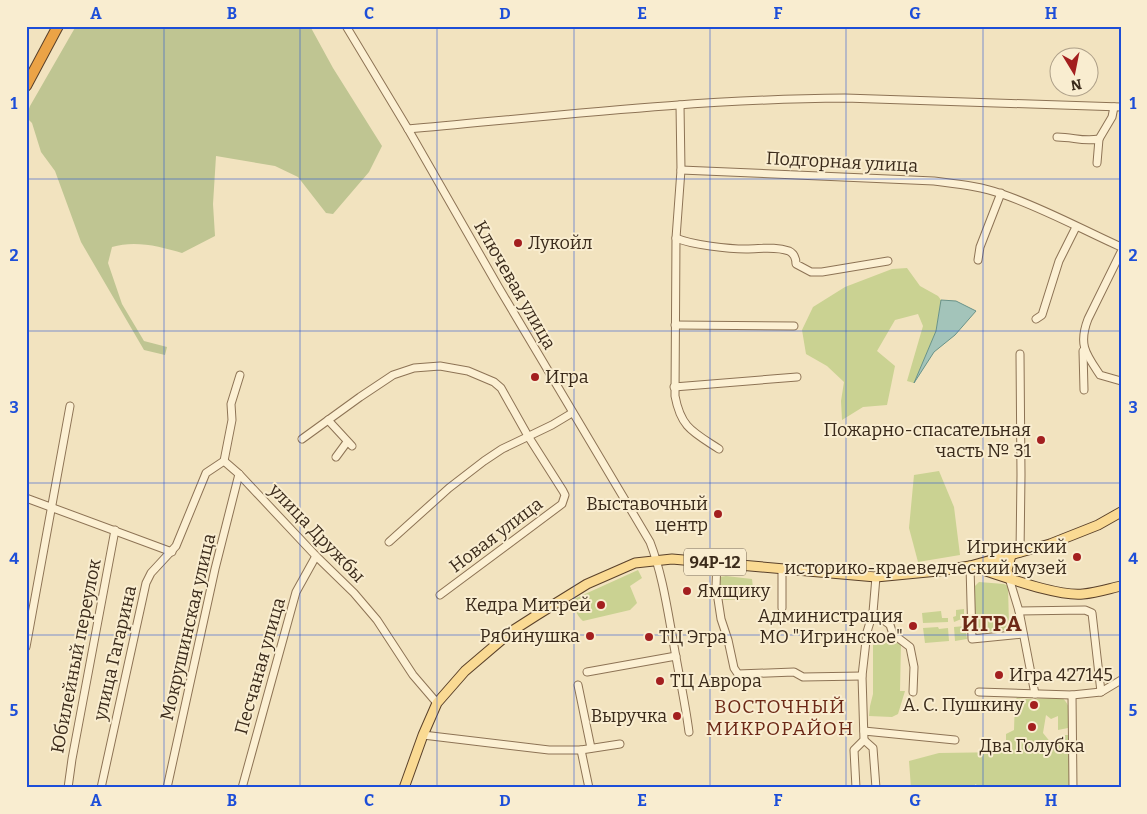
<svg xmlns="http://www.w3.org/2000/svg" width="1147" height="814" viewBox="0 0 1147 814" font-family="Bitter,serif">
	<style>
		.green { fill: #cad292 }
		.cemetery { fill: #bfc592 }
		.water { fill: #a3c4ba; stroke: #699389 }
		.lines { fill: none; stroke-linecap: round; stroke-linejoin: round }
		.minor-casing { stroke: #8d7355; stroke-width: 9 }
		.major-casing { stroke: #5a412a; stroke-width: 11 }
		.highway-casing { stroke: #5a412a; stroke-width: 12 }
		.minor { stroke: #fcf0d3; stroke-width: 7 }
		.major { stroke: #fada93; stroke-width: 9 }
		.highway { stroke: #eba346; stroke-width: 10 }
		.grid { fill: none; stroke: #1d4ed8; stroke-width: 1; stroke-opacity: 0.55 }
		.poi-dot { fill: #a31f1f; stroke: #f9edd0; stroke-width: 2 }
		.labels { text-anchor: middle; stroke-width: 4; stroke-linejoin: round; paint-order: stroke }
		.shield { fill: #f9edd0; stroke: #746551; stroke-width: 1 }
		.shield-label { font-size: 16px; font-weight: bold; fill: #3b2b1b }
		.street-label { font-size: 18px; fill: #3b2b1b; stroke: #f9edd0 }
		.poi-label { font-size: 18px; fill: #3b2b1b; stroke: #f9edd0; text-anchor: end }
		.neighbourhood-label { font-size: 19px; letter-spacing: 1px; fill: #6c2816; stroke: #f9edd0 }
		.district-label { font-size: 22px; font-weight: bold; letter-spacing: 1px; fill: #6c2816; stroke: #f9edd0 }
		.neatline { fill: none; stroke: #1d4ed8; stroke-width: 2 }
		.grid-label { font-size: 16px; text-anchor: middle; font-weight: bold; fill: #1d4ed8 }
	</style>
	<rect width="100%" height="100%" fill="#f2e3bf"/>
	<g class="green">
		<path d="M907,268l13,18 18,10 3,4 -5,31 -22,52 -7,-2 16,-55 -5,-12 -23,6 -18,31 18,15 -8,39 -24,2 -21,13 -1,-19 3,-19 -17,-16 -21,-12 -4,-24 11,-23 32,-20 47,-18z"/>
		<path d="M939,471l15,36 6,48 -42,7 -9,-34 5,-53z"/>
		<path d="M638,570l4,8 -12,8 7,17 -7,7 -47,11c-6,-5 -10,-14 -9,-22z"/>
		<path d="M726,576l26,3 1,9h-1v3l1,1 1,7 -30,1 -4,-4 -2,-16 2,-3z"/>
		<path d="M979,582l25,2 4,2 1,40 -3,4 -25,2 -6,-6 -1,-39z"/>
		<path d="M964,609v9l-10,4 -1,-5 3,-1v-6z"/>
		<path d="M941,611l1,7h6v4l-25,1 -1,-10z"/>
		<path d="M965,626l2,13 -12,2 -1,-14z"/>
		<path d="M938,627l1,2 9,-1 1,13 -24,2 -2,-15z"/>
		<path d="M873,639l20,1 8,3 -1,48h5l-7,23 -6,3 -23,-1 1,-10 3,-12z"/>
		<path d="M1017,698l8,1 37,-1c9,6 9,20 6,30l-10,2v-14l-7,3 -5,-4 -3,18 13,16 3,-1 -1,-4 4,-2 3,-7h4v18l2,7 -2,6v22h-91l-2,-4 -5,4h-60l-2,-27 30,-8 67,-1v-18l8,-4 1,-30z"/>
	</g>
	<path class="cemetery" d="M76,26h234l23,42 49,78 -13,26 -36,42 -7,-1 -28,-36 -23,-11 -59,-10 -3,48 2,32 -33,17c-22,-7 -48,-13 -70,-6l-4,16 14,41 22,37 23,6 -2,8 -21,-5 -63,-108 -26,-71 -14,-19 -9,-29 -6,-6 4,-11z"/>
	<path class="water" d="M941,300l15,1 20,10 -21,24 -21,17 -20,31 22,-52z"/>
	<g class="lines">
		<g class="minor-casing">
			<g id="minor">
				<path d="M346,26l62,103 91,159 151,254c12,31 17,65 23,98 5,31 12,61 16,92"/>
				<path d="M680,105l1,65 -5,68 -1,158c6,32 18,36 44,53"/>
				<path d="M408,129c145,-13 291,-30 437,-31l276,9"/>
				<path d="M1057,137c17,0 25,5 42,2l13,-22 2,-10"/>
				<path d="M1097,163l2,-24"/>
				<path d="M681,170l253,11c23,3 46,5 68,13 41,14 79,35 119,53"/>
				<path d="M676,238c16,7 53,11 70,11 15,0 29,-3 43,2 6,3 7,8 7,13l15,8h11l66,-11"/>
				<path d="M1121,252l-33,67c-10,26 -2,35 12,56l21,6"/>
				<path d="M978,260l2,-13 21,-54"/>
				<path d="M1036,319l6,-4 17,-54 17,-34"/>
				<path d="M675,325l119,1"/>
				<path d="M1083,351l1,39"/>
				<path d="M1020,354l1,121 -1,78"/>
				<path d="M674,387l123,-10"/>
				<path d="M328,420l24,26"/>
				<path d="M302,439l58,-42 33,-22 21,-7 26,-2 28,5 26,11 7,6 27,48 35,55 2,4 -3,9 -122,91"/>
				<path d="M336,457l11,-15"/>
				<path d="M224,461l15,13 77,82 38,37 23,27 36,55 24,28"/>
				<path d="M224,461l8,-41 -1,-16 9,-29"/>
				<path d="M26,498l146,54"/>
				<path d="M389,542l60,-54 35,-27 18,-12 50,-24 20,-12"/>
				<path d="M717,562l-1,24 5,33 7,21 6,28 4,6 56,-2 9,5 59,-1"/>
				<path d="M970,566l2,73 51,-5"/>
				<path d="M782,569v39"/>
				<path d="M1009,578l10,33 16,83"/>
				<path d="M1019,611l66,-1 7,3 9,79"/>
				<path d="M873,612l17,13 3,9 17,13 4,20 -1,25"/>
				<path d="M26,647l44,-241"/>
				<path d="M587,672l89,-16"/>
				<path d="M578,685l13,63"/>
				<path d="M979,692l93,3 29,-3 20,-12"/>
				<path d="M1072,695l1,93"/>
				<path d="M864,731l91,9"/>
				<path d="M423,735l126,15h32l39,-6"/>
				<path d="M864,740l9,8 3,40"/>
				<path d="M581,750l8,38"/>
				<path d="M68,788l4,-29 43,-229"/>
				<path d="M101,788l45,-205 5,-10 25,-27 30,-73 18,-12"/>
				<path d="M167,788l48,-219 24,-95"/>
				<path d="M242,788l54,-196 20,-36"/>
				<path d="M856,788l-2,-38 10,-10 -2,-64 5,-44 6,-20 3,-35"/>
			</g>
		</g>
		<g class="major-casing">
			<g id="major">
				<path d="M970,566c28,8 86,31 113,28 13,-1 25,-5 38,-8"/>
				<path d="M1009,578l-2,-8 4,-15"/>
				<path d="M404,788l19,-53 14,-32 28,-32 47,-40 25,-16 50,-31 48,-21 37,-4 204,18 62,-6 32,-5 80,-22 48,-19 23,-13"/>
			</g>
		</g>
		<g class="highway-casing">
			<path id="highway" d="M26,86l32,-60"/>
		</g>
		<use href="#minor" class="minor"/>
		<use href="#major" class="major"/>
		<use href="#highway" class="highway"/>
	</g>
	<path class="grid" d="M164,26v762M300,26v762M437,26v762M574,26v762M710,26v762M846,26v762M983,26v762M26,179h1095M26,331h1095M26,483h1095M26,635h1095"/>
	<g class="poi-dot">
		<circle cx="518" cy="243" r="5"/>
		<circle cx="535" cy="377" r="5"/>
		<circle cx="1041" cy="440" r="5"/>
		<circle cx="718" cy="514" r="5"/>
		<circle cx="1077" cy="557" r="5"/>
		<circle cx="687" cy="591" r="5"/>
		<circle cx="601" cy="605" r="5"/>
		<circle cx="913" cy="626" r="5"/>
		<circle cx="590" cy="636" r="5"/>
		<circle cx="649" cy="637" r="5"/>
		<circle cx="999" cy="675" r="5"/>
		<circle cx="660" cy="681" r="5"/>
		<circle cx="1034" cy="705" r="5"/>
		<circle cx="677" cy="716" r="5"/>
		<circle cx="1032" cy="727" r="5"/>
	</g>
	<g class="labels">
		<rect class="shield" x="684" y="548.5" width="62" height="27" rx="4"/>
		<g class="shield-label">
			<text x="715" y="568">94Р-12</text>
		</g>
		<g class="street-label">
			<text transform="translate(842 162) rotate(3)" y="6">Подгорная улица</text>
			<text transform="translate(515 285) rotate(60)" y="6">Ключевая улица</text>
			<text transform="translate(317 533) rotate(46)" y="6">улица Дружбы</text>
			<text transform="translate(496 535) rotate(-37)" y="6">Новая улица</text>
			<text transform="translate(188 627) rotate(-77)" y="6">Мокрушинская улица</text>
			<text transform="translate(115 653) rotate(-77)" y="6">улица Гагарина</text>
			<text transform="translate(76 656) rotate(-79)" y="6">Юбилейный переулок</text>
			<text transform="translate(260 666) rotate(-74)" y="6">Песчаная улица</text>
		</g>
		<g class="poi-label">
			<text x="528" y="249" text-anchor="start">Лукойл</text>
			<text x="545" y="383" text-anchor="start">Игра</text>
			<text x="1031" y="436">Пожарно-спасательная<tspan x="1031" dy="21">часть № 31</tspan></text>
			<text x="708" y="510">Выставочный<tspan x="708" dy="21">центр</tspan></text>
			<text x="1067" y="553">Игринский<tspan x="1067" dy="21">историко-краеведческий музей</tspan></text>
			<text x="697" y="597" text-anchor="start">Ямщику</text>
			<text x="591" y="611">Кедра Митрей</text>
			<text x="903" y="622">Администрация<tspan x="903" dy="21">МО "Игринское"</tspan></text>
			<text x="580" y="642">Рябинушка</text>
			<text x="659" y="643" text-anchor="start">ТЦ Эгра</text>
			<text x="1009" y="681" text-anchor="start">Игра 427145</text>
			<text x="670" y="687" text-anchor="start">ТЦ Аврора</text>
			<text x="1024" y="711">А. С. Пушкину</text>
			<text x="667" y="722">Выручка</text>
			<text x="1032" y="752" text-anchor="middle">Два Голубка</text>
		</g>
		<g class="neighbourhood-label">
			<text x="780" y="713">ВОСТОЧНЫЙ<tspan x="780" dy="22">МИКРОРАЙОН</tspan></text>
		</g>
		<g class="district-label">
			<text x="992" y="631">ИГРА</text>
		</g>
	</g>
	<rect width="1147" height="814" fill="none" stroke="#f9edd0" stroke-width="55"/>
	<g transform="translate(1074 72) rotate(170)"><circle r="24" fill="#f9edd0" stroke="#ad9f88"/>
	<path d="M0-4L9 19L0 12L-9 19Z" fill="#a31f1f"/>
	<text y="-8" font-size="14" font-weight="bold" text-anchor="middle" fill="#3b2b1b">N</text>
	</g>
	<rect x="28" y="28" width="1092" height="758" class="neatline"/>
	<g class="grid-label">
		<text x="96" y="19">A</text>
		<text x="232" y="19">B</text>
		<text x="369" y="19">C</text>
		<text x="505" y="19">D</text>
		<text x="642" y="19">E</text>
		<text x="778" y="19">F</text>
		<text x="915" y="19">G</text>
		<text x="1051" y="19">H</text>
		<text x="14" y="109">1</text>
		<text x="1133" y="109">1</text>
		<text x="14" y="261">2</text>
		<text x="1133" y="261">2</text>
		<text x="14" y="413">3</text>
		<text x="1133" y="413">3</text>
		<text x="14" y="564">4</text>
		<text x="1133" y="564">4</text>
		<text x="14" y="716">5</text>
		<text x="1133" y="716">5</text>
		<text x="96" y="806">A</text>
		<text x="232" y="806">B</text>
		<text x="369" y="806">C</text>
		<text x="505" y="806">D</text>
		<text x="642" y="806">E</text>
		<text x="778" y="806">F</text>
		<text x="915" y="806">G</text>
		<text x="1051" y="806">H</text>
	</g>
</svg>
